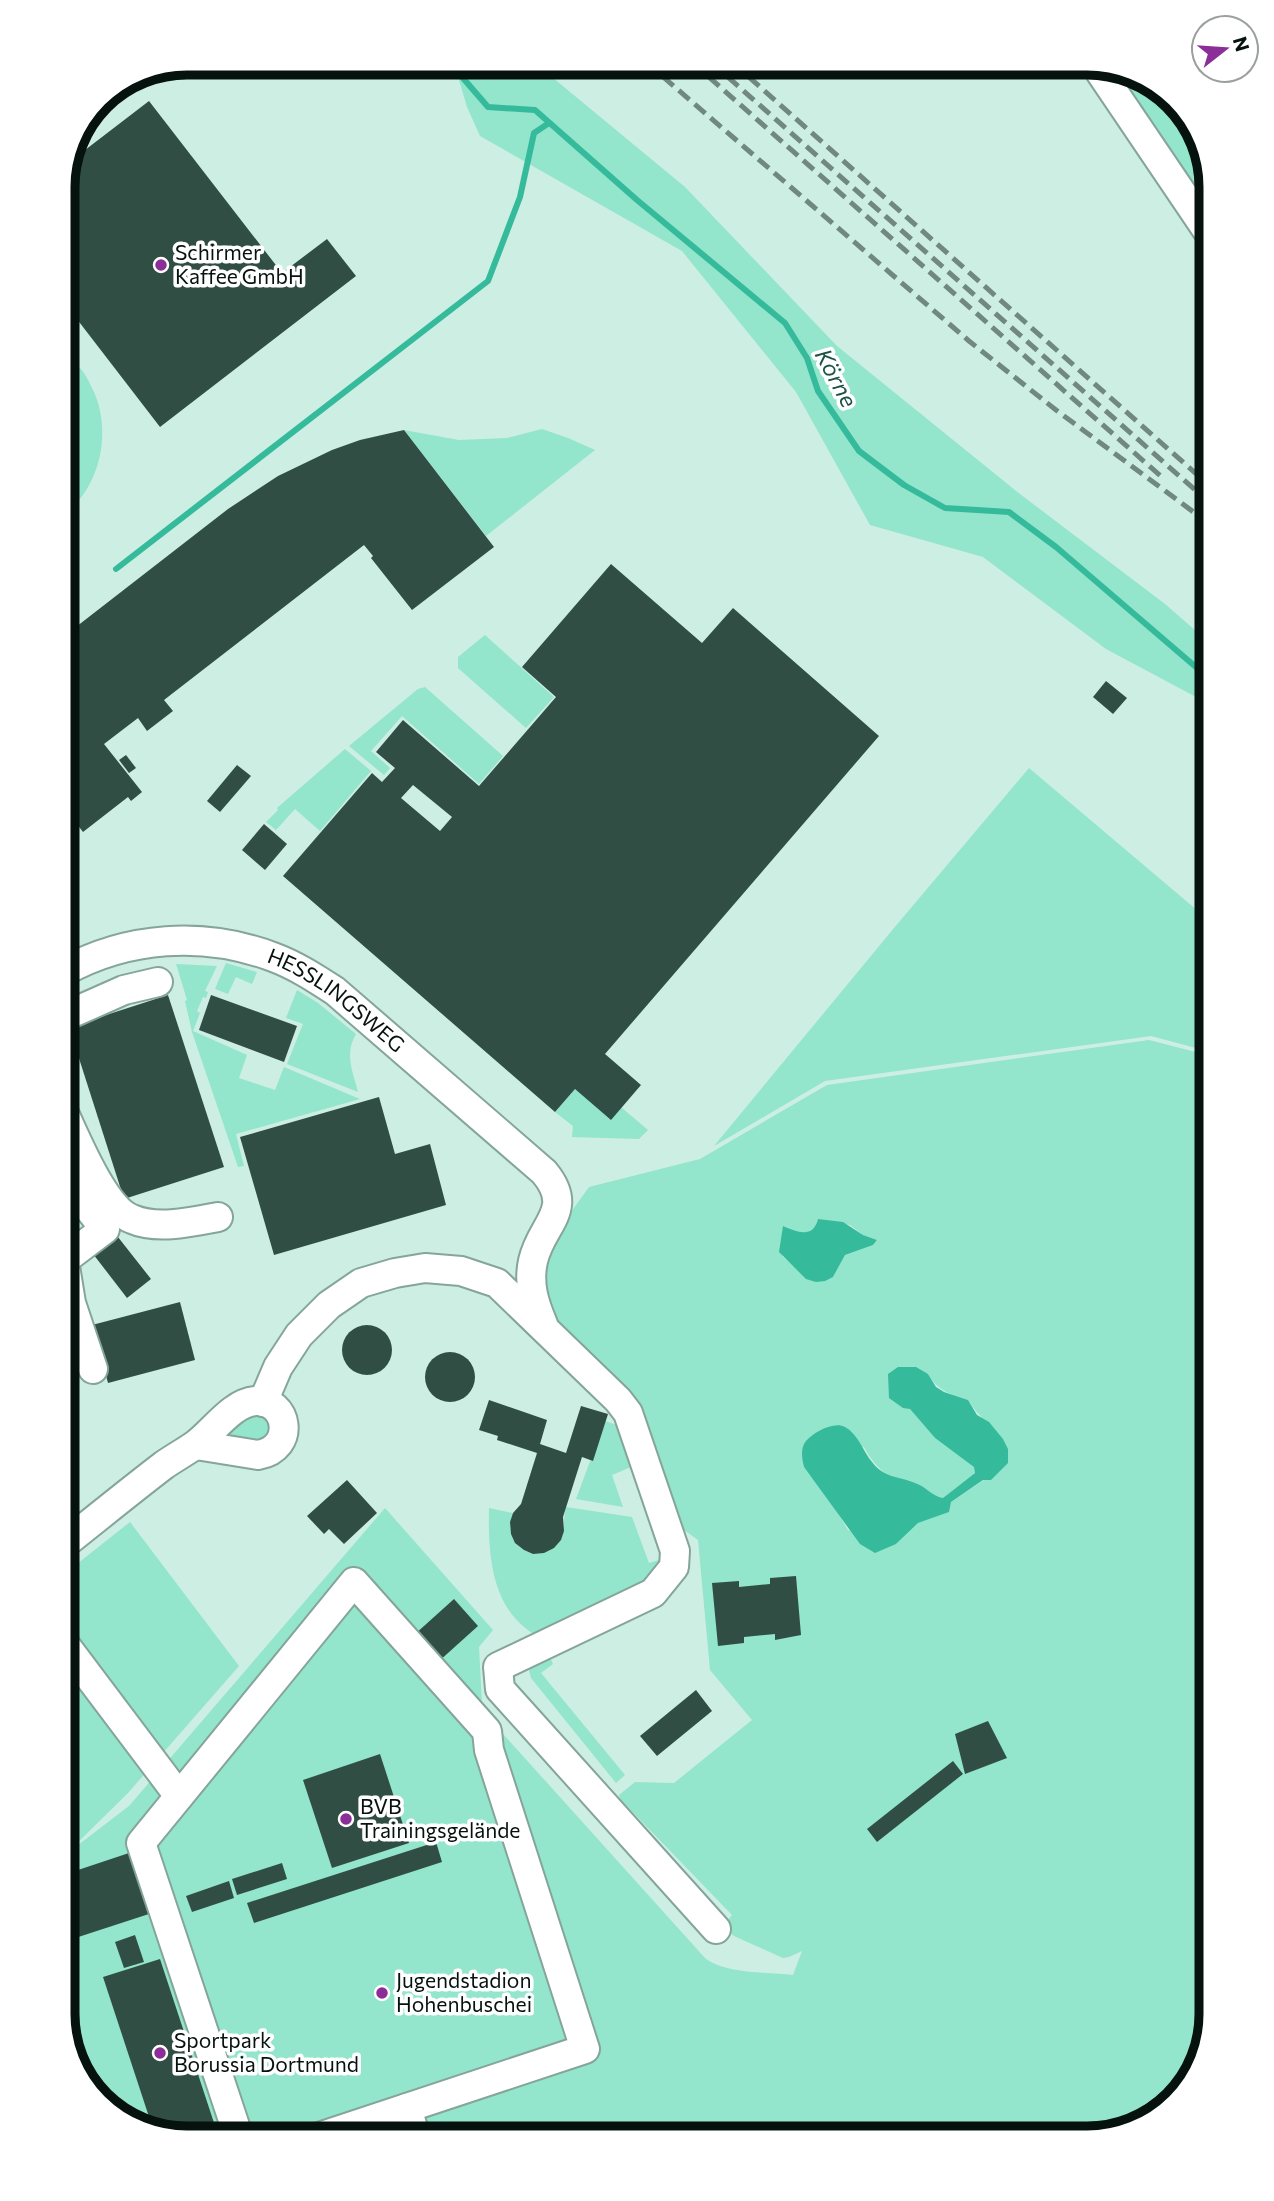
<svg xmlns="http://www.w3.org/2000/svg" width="1274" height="2201" viewBox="0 0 1274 2201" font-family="Commissioner,sans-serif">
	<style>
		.green { fill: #93e5cc; fill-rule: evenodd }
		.water { fill: #35bb9b }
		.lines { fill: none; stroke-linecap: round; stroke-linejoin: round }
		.stream { stroke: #35bb9b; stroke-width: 6 }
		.building { fill: #314e45; fill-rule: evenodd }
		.minor-casing { stroke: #85a59a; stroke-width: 32 }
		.minor { stroke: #fff; stroke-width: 28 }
		.rail { stroke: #718880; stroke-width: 5; stroke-dasharray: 14 7; stroke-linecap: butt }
		.poi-dot { fill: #8b2e98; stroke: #fff; stroke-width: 2.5 }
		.labels { text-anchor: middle; stroke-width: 7; stroke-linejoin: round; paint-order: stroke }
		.poi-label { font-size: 21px; fill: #06120e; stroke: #fff; text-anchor: start }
		.street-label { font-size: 21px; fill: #06120e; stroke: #fff }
		.water-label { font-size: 23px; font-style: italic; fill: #1d5244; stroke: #fff }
		.rim { fill: none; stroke: #06120e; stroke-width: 9 }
	</style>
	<rect width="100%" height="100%" fill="#cdeee3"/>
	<g class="green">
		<path d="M454,63h81l150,124 152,159 183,148 145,110 46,40v61l-105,-56 -123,-92 -113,-32 -74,-133 -114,-141 -202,-115 -13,-29z"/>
		<path d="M1108,68l48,16 42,49 13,55v35z"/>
		<path d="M63,358c17,5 22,15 29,30 21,41 9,100 -29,127z"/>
		<path d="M542,429l26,9 27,12 -109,86 -82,-106 55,10 48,-2z"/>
		<path d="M485,635l69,62 -28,31 -68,-60v-11z"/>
		<path d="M425,687l78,69 -24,28 -77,-68 -31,35 19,17 -6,7 -35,-29 69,-57z"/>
		<path d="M345,749l26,22 -51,60 -25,-22 -19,21 -10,-8 12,-12 -1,-2z"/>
		<path d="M1029,768l182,154v130l-60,-16 -326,45 -111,65 180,-218z"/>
		<path d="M226,963l31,9 -5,12 -16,-7 -8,17 -13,-5z"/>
		<path d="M176,964l41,2 -12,25 3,1 -2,6 -3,-1 -6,14 3,2 -7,18 54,24 -8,23 36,12 9,-23 76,32 -124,35 8,32 -6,1 -46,-135 -7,-31 2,-1z"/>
		<path d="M297,990l21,13 38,31c-12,20 -3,38 2,58l-71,-28 16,-40 -17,-6z"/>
		<path d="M1149,1040l62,16v958l-21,68 -49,43 -55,13h-906l-61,-21 -43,-49 -13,-55v-438l67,-53 109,144 -111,127 -63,62 64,-49 256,-298 108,122 -14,17 3,57 4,11 219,243c20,16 62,14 88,17l9,-24 -13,6 -6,1 -49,-22 -12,-9 10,-12 -112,-116 -1,-4 16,-13 39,1 78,-63 -42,-50 -12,-130 -28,-20 -40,-121 -66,-62 -16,-29 -5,-43 15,-35 31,-43 111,-28 127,-74zM818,1219l32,6 13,10 14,5 -4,5 -28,10 -12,22 -35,-7 -16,-14 1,-29c14,5 30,12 35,-8zM928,1374c10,17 22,20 40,26 10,16 23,25 35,39l-19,41 -33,22 -3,10 -30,11 -22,21 -48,-14 -16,-27 -28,-36 -2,-13 62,-7c9,16 19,29 38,33 5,2 11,2 16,5 9,4 15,11 25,13l32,-25v-6l-40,-29 -25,-29z"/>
		<path d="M575,1089l47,19 26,22 -9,9 -67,-2 1,-11 -18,-14z"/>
		<path d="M260,1413l9,8 2,7 -8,15 -33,-7 -1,-4 20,-18z"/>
		<path d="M605,1421l15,5 11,41 -19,8 11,32 -47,-8z"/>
		<path d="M566,1507l66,10 17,46 13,-4 -16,26 -109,51c-46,-26 -49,-81 -48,-128l24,5c-7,19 1,34 20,41l28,-14c4,-11 2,-22 5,-33z"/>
		<path d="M548,1653l5,11 -12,9 84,102 -9,8 -85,-105 -2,-8 4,-11z"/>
	</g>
	<g class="water">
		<path d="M818,1219l25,3 20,13 14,5 -4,5 -28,10 -12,22 -8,4 -9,1 -10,-3 -27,-27 4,-26c14,6 30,13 35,-7z"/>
		<path d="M898,1367h18l12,7 8,13 8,5 24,8 9,15 12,7 14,17 5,10v14l-17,17h-8l-32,22 -2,10 -31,11 -22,21 -21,9 -15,-9 -56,-77c-2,-8 -4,-19 2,-26 8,-9 28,-20 39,-14 13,7 18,24 27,35 12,16 26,14 43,21 10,3 17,13 28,15l32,-25 -1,-6 -39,-29 -25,-29 -7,-1 -14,-10 -1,-24z"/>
	</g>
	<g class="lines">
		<g class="stream">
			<path d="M450,63l38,44 47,3 102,90 148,123 22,35 11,33 41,60 45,34 41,23 64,4 47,35 155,133"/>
			<path d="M116,569l372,-288 32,-84 14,-64 15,-10"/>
		</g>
	</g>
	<g class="building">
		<path d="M149,101l133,172 45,-34 29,37 -196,151 -97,-126v-121l9,-20z"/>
		<path d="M404,430l90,117 -82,63 -41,-52 2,-2 -9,-11 -200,155 9,11 -26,20 -9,-13 -34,26 38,48 -11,9 -3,-4 -45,35 -20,-26v-169l165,-128 50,-33 54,-26 28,-10z"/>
		<path d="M611,564l91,79 31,-35 146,128 -274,318 36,31 -30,35 -36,-31 -20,23 -272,-236 89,-103 10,9 13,-14 -19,-16 27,-32 76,66 77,-89 -34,-30zM413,785l39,32 -12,14 -39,-33z"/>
		<path d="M1106,681l21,17 -14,16 -20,-17z"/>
		<path d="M126,755l10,13 -7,5 -10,-13z"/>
		<path d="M237,765l14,11 -31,36 -13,-11z"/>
		<path d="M264,824l23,20 -22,26 -23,-20z"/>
		<path d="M168,995l56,172 -100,32 -55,-172z"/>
		<path d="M211,995l86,31 -13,36 -85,-32z"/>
		<path d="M379,1097l16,57 35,-10 16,61 -172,50 -34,-118z"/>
		<path d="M63,1194l17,22 -17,13z"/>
		<path d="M114,1232l37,47 -24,19 -37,-48z"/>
		<path d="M180,1302l15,58 -87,23 -16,-58z"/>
		<circle cx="367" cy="1350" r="25"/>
		<circle cx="450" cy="1377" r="25"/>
		<path d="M489,1400l58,20 -7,24 26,9 15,-47 27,8 -15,47 -11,-4 -19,60 1,14 -3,9 -7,8 -10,5 -11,1 -9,-4 -9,-7 -4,-9 -1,-12 3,-9 8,-9 16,-51 -40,-13 1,-4 -19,-6z"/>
		<path d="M347,1480l30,33 -33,31 -15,-15 -5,5 -17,-18z"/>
		<path d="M796,1576l5,59 -26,5v-6l-31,3v6l-26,3 -6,-63 27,-2v6l31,-3v-6z"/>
		<path d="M454,1599l24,27 -40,36 -24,-27z"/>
		<path d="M696,1690l16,21 -55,45 -17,-20z"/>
		<path d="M988,1721l19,37 -42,16 -10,-40z"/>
		<path d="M380,1754l29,89 -77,25 -29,-88z"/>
		<path d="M953,1761l10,13 -86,68 -10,-13z"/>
		<path d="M436,1842l6,20 -188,61 -7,-20z"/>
		<path d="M135,1851l20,61 -92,30v-34l10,-4 -10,-29z"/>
		<path d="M282,1863l5,16 -50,16 -5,-16z"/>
		<path d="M229,1881l5,17 -42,14 -6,-16z"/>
		<path d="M135,1935l9,27 -20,6 -9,-26z"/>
		<path d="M160,1959l59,179h-39l-27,-9 -50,-152z"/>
	</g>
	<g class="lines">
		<g class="minor-casing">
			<g id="minor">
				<path d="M1094,63l117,173"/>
				<path id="s1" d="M63,972c64,-36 141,-41 210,-15 22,8 42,21 62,34l209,181c32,38 -3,52 -11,89 -5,23 1,42 10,63"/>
				<path d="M63,1017l61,-27 34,-8"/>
				<path d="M63,1111c13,27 41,98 69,108 25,11 60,3 86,-2"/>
				<path d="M63,1176l42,53 -41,31 7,43 22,66"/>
				<path d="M263,1402l15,-35 21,-32 30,-30 32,-22 34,-10 30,-5 36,3 36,12 121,117 10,13 47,138 -1,16 -21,26 -155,74 2,22 216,240"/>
				<path d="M63,1545c34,-27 67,-54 101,-80 10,-7 21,-13 31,-20 18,-13 37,-42 60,-44 33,-2 42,47 3,54l-62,-10"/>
				<path d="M63,1642l116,154"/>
				<path d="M407,2108l9,30"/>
				<path d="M239,2138l-98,-295 213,-261 133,149 2,19 96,299 -269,89"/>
			</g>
		</g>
		<use href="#minor" class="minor"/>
		<g class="rail">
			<path d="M647,63l322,278 87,69 155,115"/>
			<path d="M693,63l471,416"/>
			<path d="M712,63l499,441"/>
			<path d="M733,63l478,424"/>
		</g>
	</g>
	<g class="poi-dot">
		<circle cx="161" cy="265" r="7"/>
		<circle cx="346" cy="1819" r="7"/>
		<circle cx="382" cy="1993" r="7"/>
		<circle cx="160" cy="2053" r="7"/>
	</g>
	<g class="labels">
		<g class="poi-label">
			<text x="175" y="260">Schirmer<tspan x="175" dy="24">Kaffee GmbH</tspan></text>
			<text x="360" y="1814">BVB<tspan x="360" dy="24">Trainingsgelände</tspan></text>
			<text x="396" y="1988">Jugendstadion<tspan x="396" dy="24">Hohenbuschei</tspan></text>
			<text x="174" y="2048">Sportpark<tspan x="174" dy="24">Borussia Dortmund</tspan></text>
		</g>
		<g class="street-label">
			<text dy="7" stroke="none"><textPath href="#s1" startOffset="294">HESSLINGSWEG</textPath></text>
		</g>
		<g class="water-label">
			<text transform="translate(836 378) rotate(62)" y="8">Körne</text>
		</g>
	</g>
	<path d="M0 0H1274V2201H0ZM187 75H1087A112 112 0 0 1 1199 187V2014A112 112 0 0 1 1087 2126H187A112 112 0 0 1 75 2014V187A112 112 0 0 1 187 75Z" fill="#fff" fill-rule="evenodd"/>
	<path class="rim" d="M187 75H1087A112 112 0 0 1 1199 187V2014A112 112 0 0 1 1087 2126H187A112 112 0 0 1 75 2014V187A112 112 0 0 1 187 75Z"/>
	<g transform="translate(1225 49) rotate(73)"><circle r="33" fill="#ffffff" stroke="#9ba09f" stroke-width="2"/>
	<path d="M0-5L12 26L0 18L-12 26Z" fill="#8b2e98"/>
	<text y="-10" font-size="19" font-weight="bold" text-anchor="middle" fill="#06120e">N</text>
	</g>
</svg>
